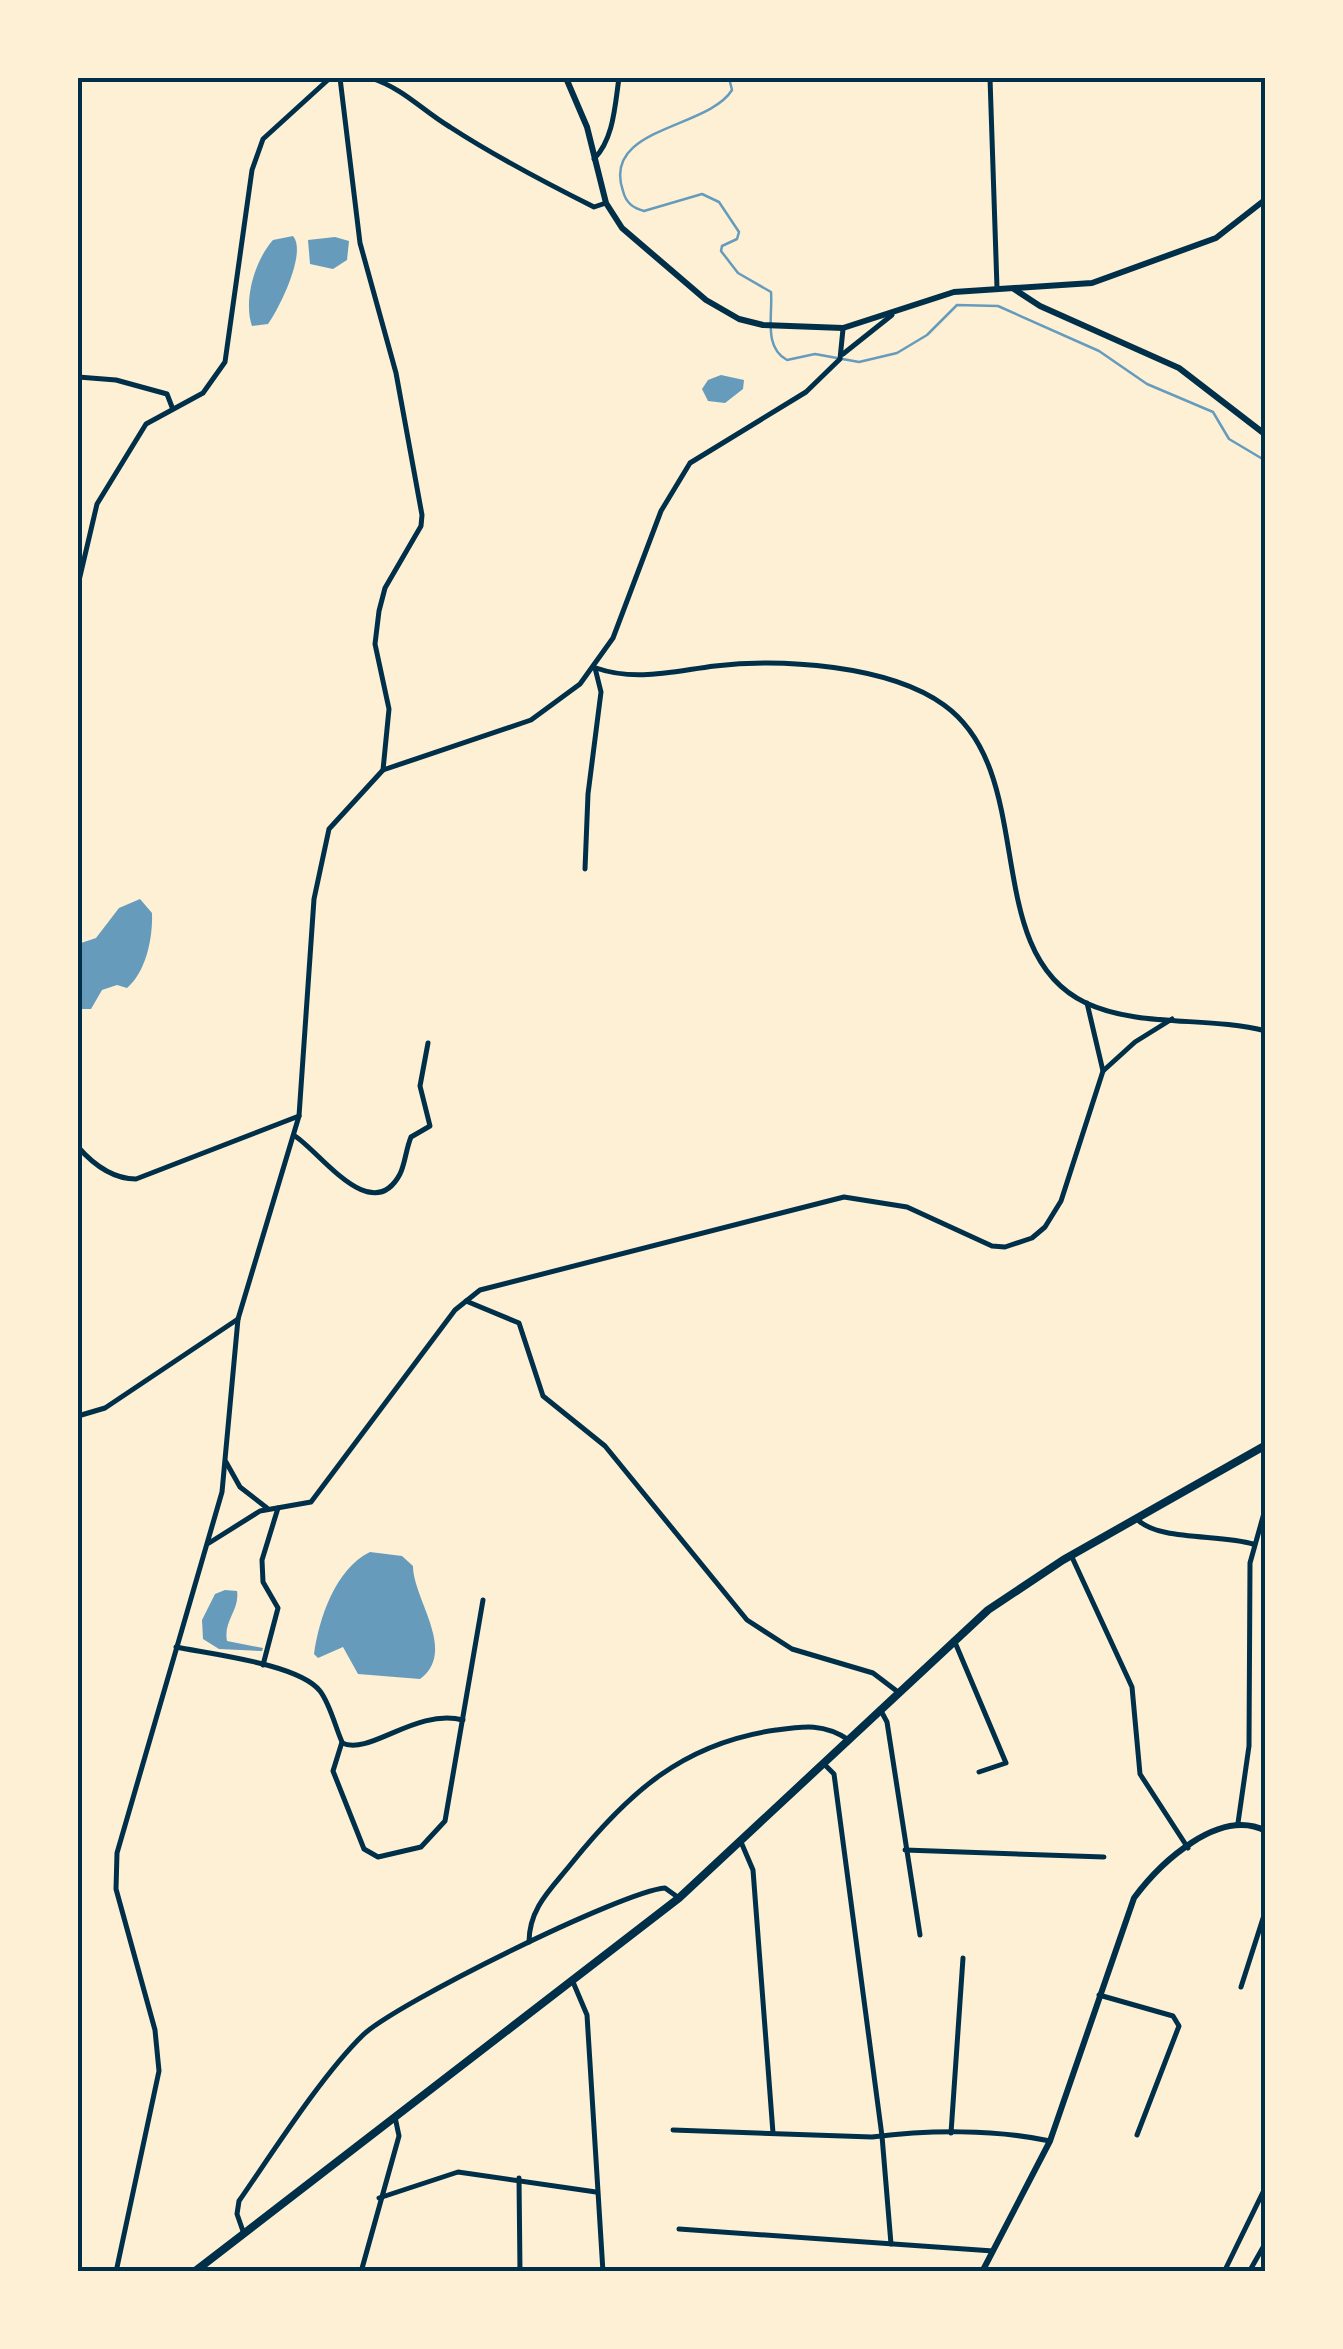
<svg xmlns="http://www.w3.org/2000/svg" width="1343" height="2349" viewBox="0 0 1343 2349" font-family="Barlow,sans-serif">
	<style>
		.water { fill: #669bbc }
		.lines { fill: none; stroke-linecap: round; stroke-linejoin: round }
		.stream { stroke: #669bbc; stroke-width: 2.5 }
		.minor { stroke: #003049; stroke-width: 5 }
		.tertiary { stroke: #003049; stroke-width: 6 }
		.secondary { stroke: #003049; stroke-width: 6 }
		.primary { stroke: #003049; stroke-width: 8 }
		.neatline { fill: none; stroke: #003049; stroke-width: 4 }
	</style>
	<rect width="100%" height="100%" fill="#fdf0d5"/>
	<g class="water">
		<path d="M293,236c14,16 -13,71 -25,88l-16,2c-9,-26 3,-66 21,-86z"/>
		<path d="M335,237l14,4 -2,19 -14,9 -23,-5 -2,-24z"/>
		<path d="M721,375l23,5 -1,9 -18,14 -17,-2 -6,-12 6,-9z"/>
		<path d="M140,899l12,14c1,25 -6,59 -25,75l-10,-3 -15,5 -11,19h-13v-65l18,-6 23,-30z"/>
		<path d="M370,1552l32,4 11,10c0,33 45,86 7,113l-62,-5 -15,-27 -25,11 -4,-4c5,-35 21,-85 56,-102z"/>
		<path d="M225,1590l12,1c3,19 -14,30 -10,50l36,7 -1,3 -43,-2 -16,-10 -1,-19 13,-26z"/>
	</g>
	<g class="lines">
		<g class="stream">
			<path d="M663,78h9"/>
			<path d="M729,78l3,12c-24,39 -131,37 -109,101 3,12 10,17 21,20l58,-17 17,8 20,30 -2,7 -15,7 -1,5 17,22 33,19c2,23 -8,55 16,68l28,-6 44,8 38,-9 30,-18 30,-30 41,1 101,45 48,33 66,28 16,27 37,22"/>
		</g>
		<g class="minor">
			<path d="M340,78l20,165 36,130 26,142 -1,11 -36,62 -6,23 -4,33 14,65 -6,61"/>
			<path d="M371,78c35,12 49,31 79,49 46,30 94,55 144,80l12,-4"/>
			<path d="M990,78l7,210"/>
			<path d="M78,85l2,-7"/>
			<path d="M594,159c20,-20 21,-55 25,-81"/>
			<path d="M843,354l49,-39"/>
			<path d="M78,377l38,3 51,14 5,13"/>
			<path d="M78,585l19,-81 49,-80 57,-31 22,-31 27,-192 11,-31 67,-61"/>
			<path d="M596,668c40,14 78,3 119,-2 66,-8 174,-1 229,39 96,69 34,247 142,298 54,25 122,13 180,28"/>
			<path d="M585,869l3,-75 13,-102 -6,-24"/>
			<path d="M1103,1071l32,-29 37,-23"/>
			<path d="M295,1136c26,17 77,91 105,38 5,-10 6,-25 11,-37l19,-11 -10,-40 8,-43"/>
			<path d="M78,1147c15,17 34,32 58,32l163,-63"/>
			<path d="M466,1301l53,22 24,73 62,50 142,174 45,29 81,24 25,19"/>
			<path d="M78,1416l27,-8 133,-89"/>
			<path d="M226,1462l14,25 27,21"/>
			<path d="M1137,1519c20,22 84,15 116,25"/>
			<path d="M209,1543l51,-32 51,-9 144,-192 25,-20 364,-93 63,10 85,39 13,1 27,-9 13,-11 16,-26 42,-130 -16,-68"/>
			<path d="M1071,1555l61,132 8,87 48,74"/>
			<path d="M954,1640l52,123 -27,9"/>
			<path d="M176,1647c34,7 123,17 144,44 10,13 15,35 22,51l-9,29 31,78 14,8 43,-10 24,-26 38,-221"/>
			<path d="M263,1665l15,-57 -15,-26 -1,-22 16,-52"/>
			<path d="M880,1709l7,13 33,213"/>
			<path d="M342,1743c28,13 73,-35 121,-23"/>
			<path d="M824,1764l10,10 48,362 9,108"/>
			<path d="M1238,1823l11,-77 1,-183 16,-57"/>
			<path d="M741,1842l12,28 20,263"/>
			<path d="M905,1850l199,7"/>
			<path d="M529,1942c0,-34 22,-53 42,-78 57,-71 112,-121 205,-134 28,-4 48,-7 73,10"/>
			<path d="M573,1982l14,33 16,257"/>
			<path d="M1241,1987l25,-78"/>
			<path d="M1099,1995l74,21 6,10 -42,109"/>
			<path d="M673,2130l199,7c56,-7 122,-8 178,4"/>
			<path d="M951,2133l12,-175"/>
			<path d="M519,2178l1,94"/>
			<path d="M379,2198l79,-26 138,20"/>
			<path d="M679,2229l314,22"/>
			<path d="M244,2234l-7,-20 2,-13c34,-49 83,-126 124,-166 32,-31 260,-144 302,-147l14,10"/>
			<path d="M116,2272l43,-201 -4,-41 -39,-141 1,-36 105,-361 16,-173 61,-203 15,-217 15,-70 54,-59 148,-50 49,-36 33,-46 48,-127 29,-48 116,-71 34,-33 3,-30"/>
			<path d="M361,2272l38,-136 -4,-19"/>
			<path d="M1224,2272l42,-86"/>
			<path d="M1249,2272l17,-30"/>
		</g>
		<path class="tertiary" d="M1014,289l26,17 139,62 87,67"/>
		<g class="secondary">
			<path d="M566,78l21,49 19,76 16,25 84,72 33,19 24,6 80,3 111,-36 138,-9 124,-45 50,-39"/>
			<path d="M982,2272l68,-131 84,-243c26,-35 85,-91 132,-67"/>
		</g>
		<path class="primary" d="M194,2272l485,-374 309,-288 75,-50 203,-115"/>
	</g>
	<rect width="1343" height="2349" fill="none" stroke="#fdf0d5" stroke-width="160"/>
	<rect x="80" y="80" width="1183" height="2189" class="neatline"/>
</svg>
